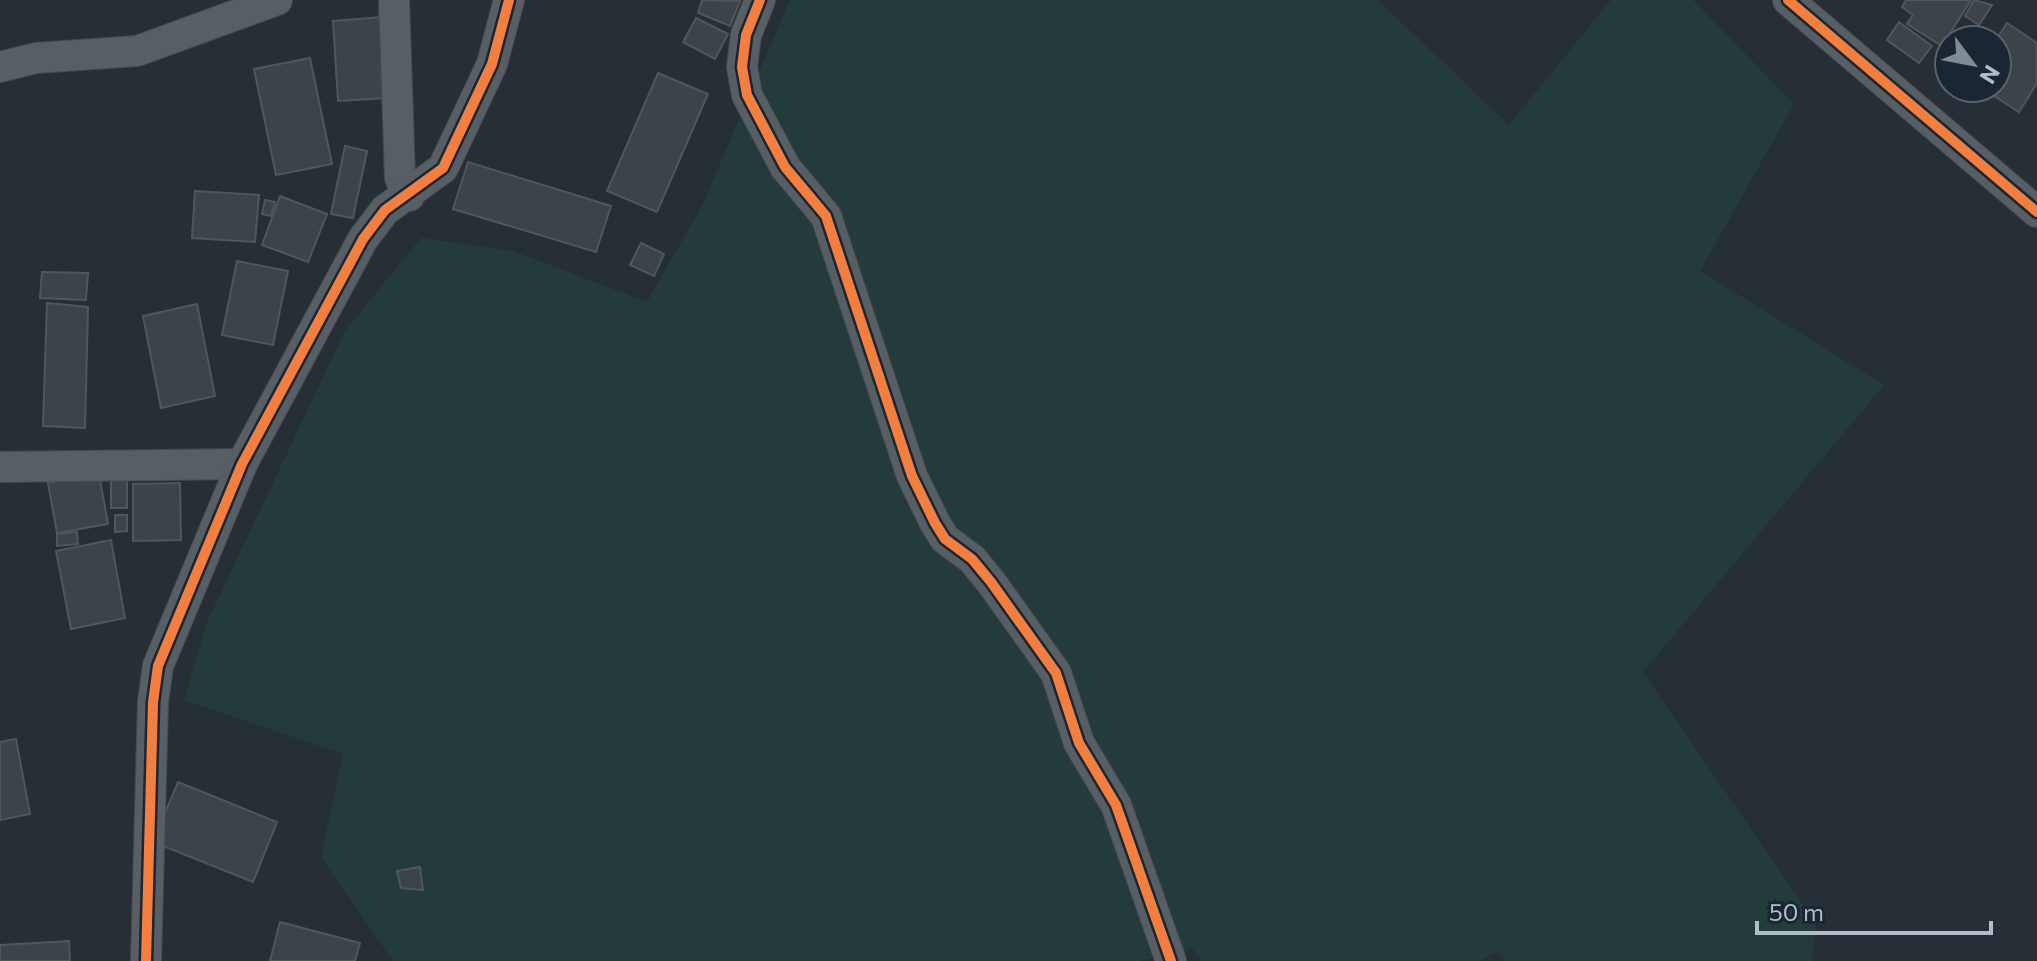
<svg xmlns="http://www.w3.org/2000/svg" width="2037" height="961" viewBox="0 0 2037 961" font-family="Commissioner,sans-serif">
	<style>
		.green { fill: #243b3c }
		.building { fill: #3c4349; stroke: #4f565e; stroke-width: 2 }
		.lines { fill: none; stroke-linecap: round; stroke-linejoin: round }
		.minor-casing { stroke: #454b51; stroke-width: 32 }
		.minor { stroke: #575e64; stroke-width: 30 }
		.cycleway-casing { stroke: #1a2631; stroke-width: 15 }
		.cycleway { stroke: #f27e40; stroke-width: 10 }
	</style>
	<rect width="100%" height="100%" fill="#272f36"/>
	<path class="green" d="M790,0h588l131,125 102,-125h82l101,104 -94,167 184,114 -241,287 173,252 -4,37h-306l-9,-9 -18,9h-278l-9,-13 -53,13h-746l-72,-104 22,-103 -159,-54 24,-80 137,-289 76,-93 92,13 134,51 55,-96z"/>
	<g class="building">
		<path d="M702,0l38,1 -10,25 -32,-13z"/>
		<path d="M1906,0h65l-29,46 -35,-22 6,-9 -11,-8z"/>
		<path d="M1974,0l18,5 -13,20 -14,-9z"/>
		<path d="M383,17l5,81 -50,3 -5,-80z"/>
		<path d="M696,18l32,16 -13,25 -32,-17z"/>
		<path d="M1899,22l33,24 -13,17 -32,-23z"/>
		<path d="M2007,23l30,20v40l-18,29 -37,-24h15v-48h-7h6z"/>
		<path d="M310,58l22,106 -56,11 -22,-106z"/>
		<path d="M658,73l50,21 -51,118 -50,-21z"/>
		<path d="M345,146l22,5 -14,67 -22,-4z"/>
		<path d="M468,162l143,44 -15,46 -143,-43z"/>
		<path d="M195,191l64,4 -4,47 -63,-4z"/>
		<path d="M280,196l47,18 -19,48 -46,-17z"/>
		<path d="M265,200l10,2 -4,14 -9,-2z"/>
		<path d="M641,243l23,11 -10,22 -24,-11z"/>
		<path d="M237,261l51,10 -15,74 -51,-10z"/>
		<path d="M42,272l46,1 -2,27 -46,-2z"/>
		<path d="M47,303l41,4 -3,121 -42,-2z"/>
		<path d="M197,304l18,92 -54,12 -18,-92z"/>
		<path d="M127,472v36h-16v-35z"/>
		<path d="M99,474l9,50 -51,9 -9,-50z"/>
		<path d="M180,483l1,57 -48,1v-57z"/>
		<path d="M115,515h12v16l-12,1z"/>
		<path d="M77,532l1,12 -21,2v-12z"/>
		<path d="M111,540l14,78 -54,11 -15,-78z"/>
		<path d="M16,739l14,75 -30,6v-78z"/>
		<path d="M178,782l99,40 -24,60 -100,-40z"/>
		<path d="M420,867l3,23 -22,-2 -4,-17z"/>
		<path d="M280,922l80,21 -5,18h-85z"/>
		<path d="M69,941l1,20h-70v-16z"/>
	</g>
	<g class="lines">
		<g class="minor-casing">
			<g id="minor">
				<path d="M394,0l6,178 9,18"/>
				<path d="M760,0l-14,35 -4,32 5,28 38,72 41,49 86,260 23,47 10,16 27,20 19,23 65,91 23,70 37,62 55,156"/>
				<path d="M1788,0l249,212"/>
				<path d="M0,67l36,-9 101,-7 140,-51"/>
				<path d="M0,467l242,-3"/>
				<path d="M146,961l7,-259 5,-36 84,-202 121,-225 22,-29 58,-42 49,-104 17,-64"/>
			</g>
		</g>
		<use href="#minor" class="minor"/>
		<g class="cycleway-casing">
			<g id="cycleway">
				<path d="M760,0l-14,35 -4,32 5,28 38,72 41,49 86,260 23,47 10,16 27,20 19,23 65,91 23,70 37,62 55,156"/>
				<path d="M1788,0l249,212"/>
				<path d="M146,961l7,-259 5,-36 84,-202 121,-225 22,-29 58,-42 49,-104 17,-64"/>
			</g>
		</g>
		<use href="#cycleway" class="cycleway"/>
	</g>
	<g transform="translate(1973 64) rotate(122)"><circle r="38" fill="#1a2631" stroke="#56626d" stroke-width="2"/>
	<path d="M0-6L14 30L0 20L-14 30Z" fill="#808b95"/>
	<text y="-12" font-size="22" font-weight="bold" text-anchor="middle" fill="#b0bcc8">N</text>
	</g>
	<path d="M1757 921v12h234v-12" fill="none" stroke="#b0bcc8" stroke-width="4"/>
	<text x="1769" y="921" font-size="24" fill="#b0bcc8" stroke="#1a2631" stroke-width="6" paint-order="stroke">50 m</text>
</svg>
